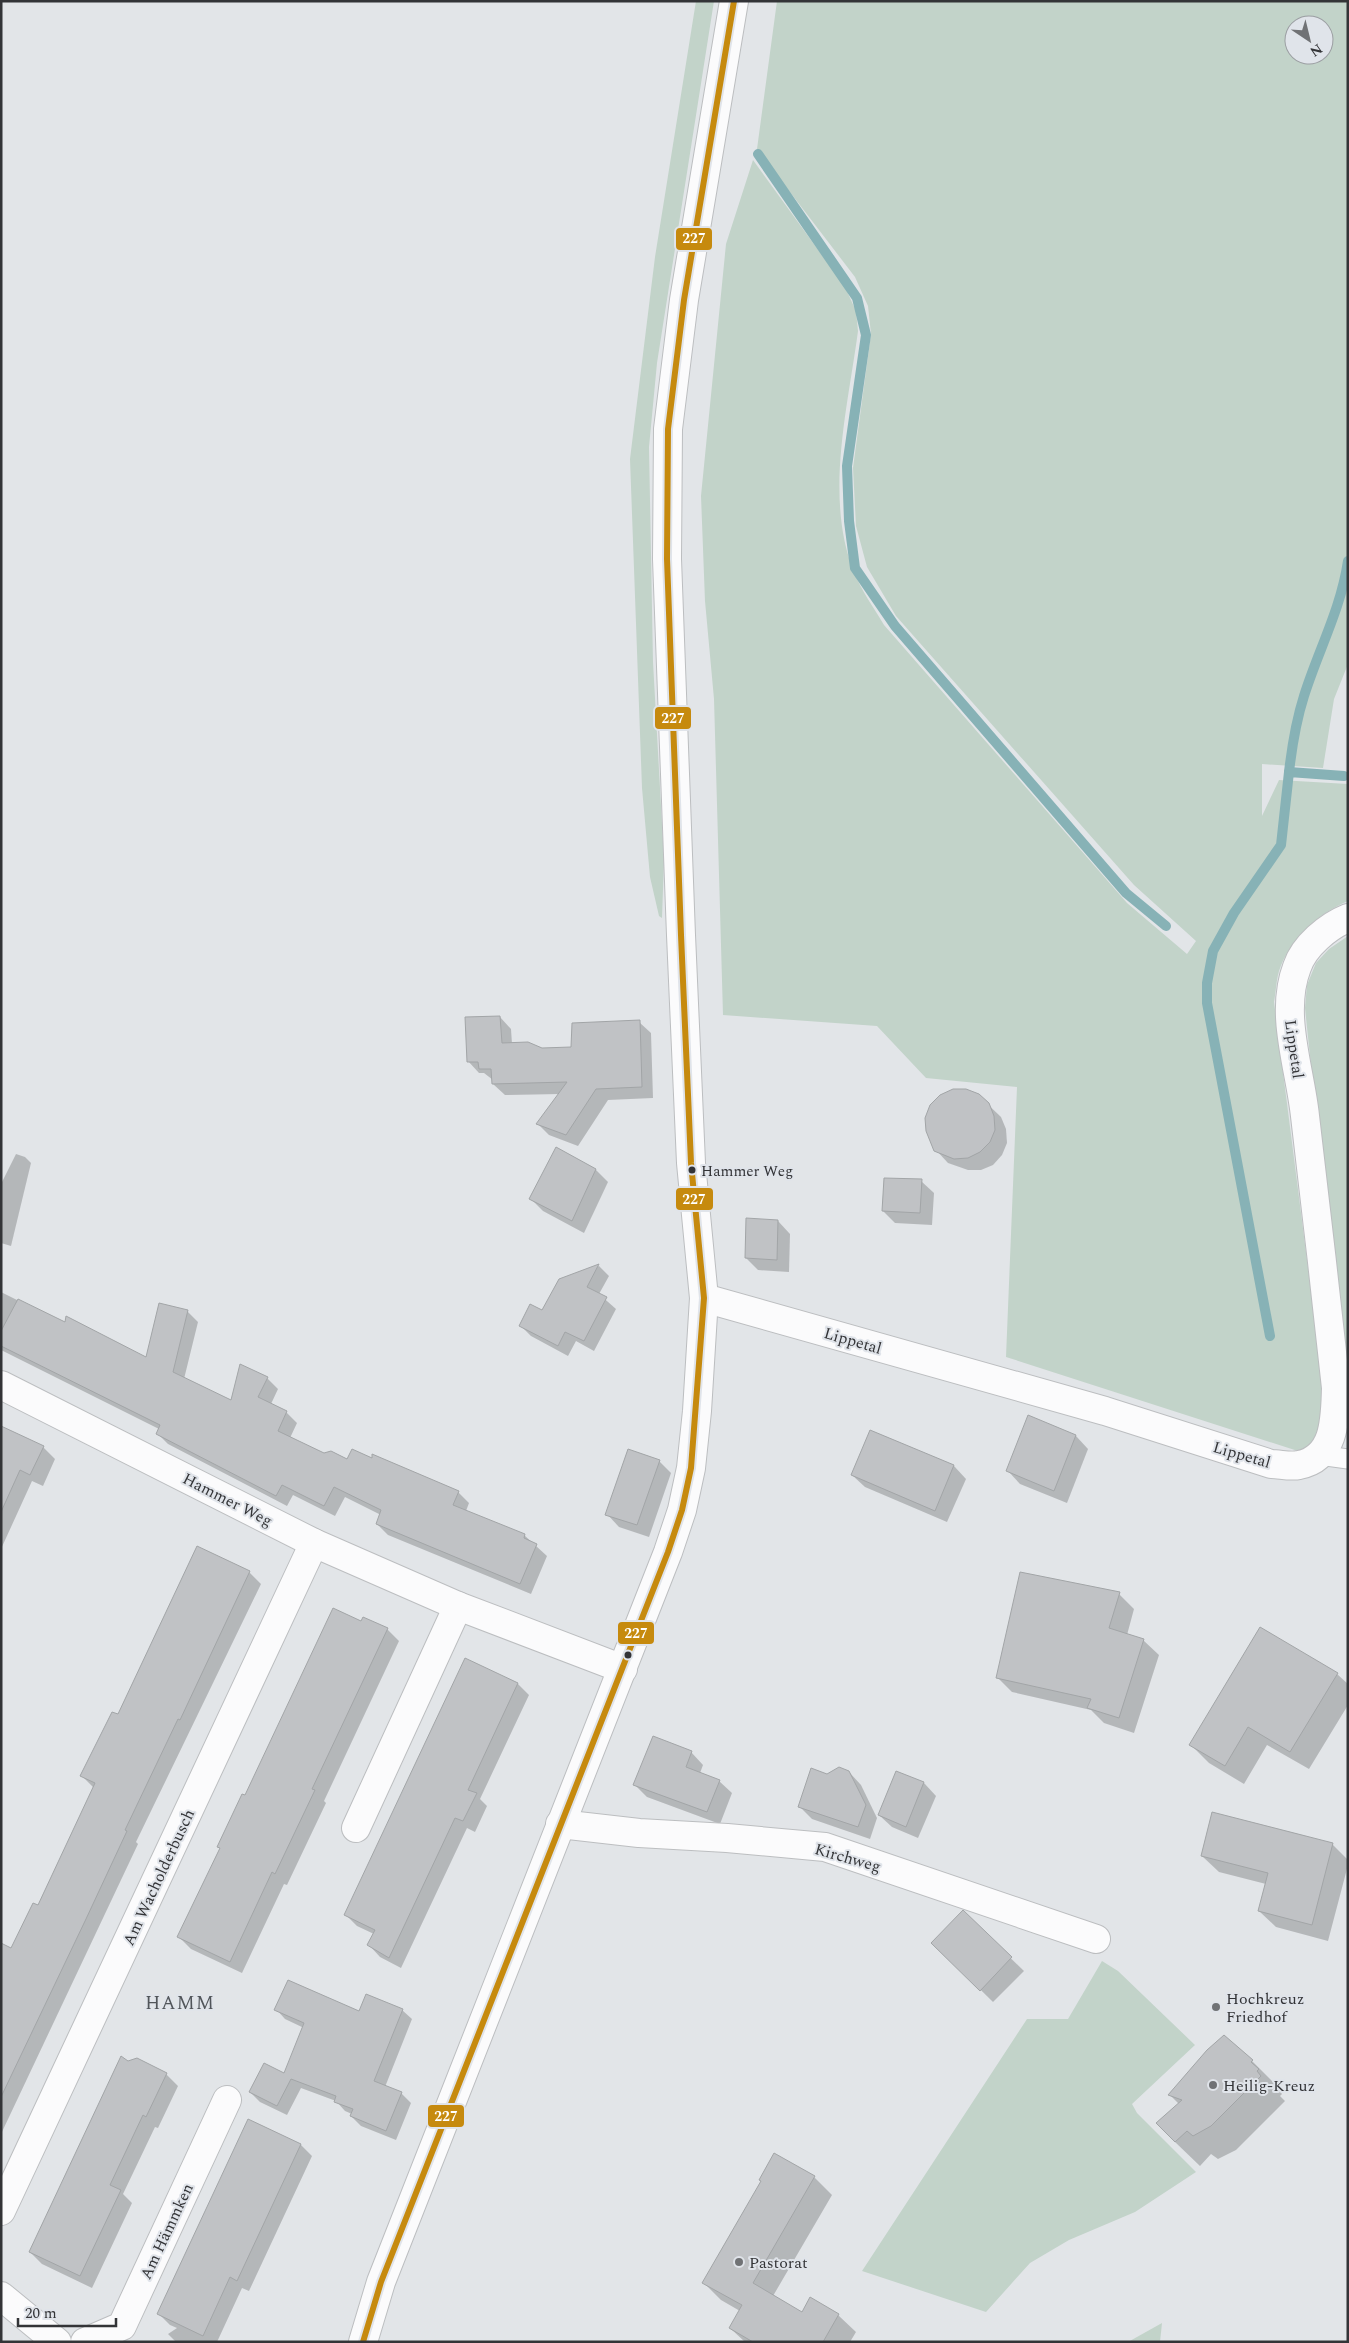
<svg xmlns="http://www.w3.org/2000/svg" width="1349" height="2343" viewBox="0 0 1349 2343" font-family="Spectral,serif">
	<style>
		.green { fill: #c2d3c9; fill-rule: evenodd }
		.shadow { fill: #0003 }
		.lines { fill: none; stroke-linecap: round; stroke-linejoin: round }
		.stream { stroke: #87b2b6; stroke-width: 10 }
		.building { fill: #c0c2c5; stroke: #a2a5a7 }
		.service-casing { stroke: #bcbec0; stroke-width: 21 }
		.minor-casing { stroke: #bcbec0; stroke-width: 30 }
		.secondary-casing { stroke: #bcbec0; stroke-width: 30 }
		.service { stroke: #fbfbfc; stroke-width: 19 }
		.minor { stroke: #fbfbfc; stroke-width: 28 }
		.secondary { stroke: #fbfbfc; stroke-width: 28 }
		.bus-1-casing { stroke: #e0e4ea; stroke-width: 10 }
		.bus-1 { stroke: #c68a0e; stroke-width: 6 }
		.bus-dot { fill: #333437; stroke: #e0e4ea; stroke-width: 2 }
		.poi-dot { fill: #707275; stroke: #e0e4ea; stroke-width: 2 }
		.labels { text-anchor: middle; stroke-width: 4; stroke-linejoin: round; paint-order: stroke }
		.bus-label { font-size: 15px; fill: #333437; stroke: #e0e4ea; text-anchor: start }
		.street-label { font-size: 16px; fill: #333437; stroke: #e0e4ea }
		.poi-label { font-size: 16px; fill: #333437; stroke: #e0e4ea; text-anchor: start }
		.quarter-label { font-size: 19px; letter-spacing: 1px; fill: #51555a; stroke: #e0e4ea }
		.line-badge { stroke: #e0e4ea; stroke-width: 2 }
		.badge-label { font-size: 14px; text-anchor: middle; font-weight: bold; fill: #fff }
	</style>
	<rect width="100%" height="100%" fill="#e2e5e8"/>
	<g class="green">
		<path d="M696,1h18l-57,362 -8,84 4,215 11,198 -2,58 -3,-2 -9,-39 -8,-89 -12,-329 25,-202z"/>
		<path d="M777,1h571v663l-14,35 -11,69 -61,-4v52l17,-36 69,4v117c-31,13 -58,38 -69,70 -3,10 -3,21 -5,31l49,383v52l-22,15 -295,-95 11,-270 -91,-9 -49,-52 -154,-11 -9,-316 -9,-98 -4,-105 25,-252 27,-84 92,127 11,24 2,20c-10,76 -34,167 -4,241 7,18 20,36 30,53l243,278 60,51 9,-13 -62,-56 -238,-269 -29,-49 -11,-41 -3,-58 18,-134 -3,-28 -13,-29 -98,-128zM1294,25h30v30h-30z"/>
		<path d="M1348,936v497h-5l-26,-310 -12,-115 2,-23 9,-22 13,-14z"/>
		<path d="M1102,1961l16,10 77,74 -63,59 5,9 59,59 -61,40 -66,28 -39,23 -44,49 -124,-41 165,-252h41z"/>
		<path d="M1162,2323l-2,19h-32z"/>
	</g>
	<g class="shadow">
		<path d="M500,1017l11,12 1,15 30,5 30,-1 67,-26 12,11 2,65 -45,2 -30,46 -29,-11 -11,-11 22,-30 -55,1 -12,-11v-4l-9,-7h-5l-11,-12z"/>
		<path d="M978,1095l23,22 5,12 1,14 -5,12 -9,10 -12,5h-13l-20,-7 -12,-13z"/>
		<path d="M557,1149l39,21 12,12 -24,51 -41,-22 -12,-12z"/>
		<path d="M16,1154l9,3 6,6 -20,83 -10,-3v-59z"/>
		<path d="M921,1181l13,12 -2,32 -37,-2 -12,-12z"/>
		<path d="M778,1221l12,13 -1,38 -31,-2 -12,-12z"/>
		<path d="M599,1266l10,10 -10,18 17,15 -22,42 -18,-10 -8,15 -37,-20 -11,-11 23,-14 16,-31z"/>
		<path d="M1,1292l64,32 82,35 40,-48 11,11 -14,57 48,23 35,-24 11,11 -7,15 15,8 11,11 -7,15 34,17 24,6 24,-1 86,32 11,11 -3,8 58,24 23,21 -16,38 -143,-59 -11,-11 4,-9 -36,-18 -10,19 -42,-21 -6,11 -119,-62 -11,-11 2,-4 -158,-79z"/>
		<path d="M1028,1417l48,19 12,13 -21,54 -47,-19 -12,-13z"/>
		<path d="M1,1427l42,20 12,12 -12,27 -11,-5 -31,68z"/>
		<path d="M871,1431l83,35 12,13 -19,43 -82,-35 -13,-12z"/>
		<path d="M659,1461l12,12 -22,64 -30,-10 -12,-13z"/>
		<path d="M249,1572l12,12 -125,258 2,2 -137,290v-185h11l26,-43 56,-118 -12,-12 36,-60z"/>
		<path d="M1119,1594l15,15 -7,26 16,5 16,15 -25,78 -30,-10 -13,-13 -79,-18 -15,-15z"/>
		<path d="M362,1623l25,6 12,12 -75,160 2,2 -39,82 -3,-1 -42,89 -51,-24 -12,-12 66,-141z"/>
		<path d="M466,1660l52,24 11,11 -49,104 7,7 -12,26 -8,-4 -66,140 -21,-11 -11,-12 5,-11 -17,-8 -11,-11z"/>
		<path d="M1337,1674l11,10v21l-39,64 -42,-24 -23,39 -35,-21 -18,-18z"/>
		<path d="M691,1752l12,13 -3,8 19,8 13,12 -12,31 -73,-27 -12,-12z"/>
		<path d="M849,1772l12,13 16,33 -7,21 -58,-20 -12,-12 27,-32z"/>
		<path d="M897,1772l27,11 12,13 -18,42 -26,-11 -13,-12z"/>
		<path d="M1332,1844l16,16v5l-20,76 -52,-14 -17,-16 7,-27 -47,-12 -17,-16z"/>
		<path d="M963,1912l61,59 -31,31 -60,-59z"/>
		<path d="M276,2009l84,4 42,-3 10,9 -27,68 16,6 10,10 -15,37 -35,-14 -10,-10 1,-2 -7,-3 -9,-10 -35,-13 -14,27 -27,-13 -10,-10 34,-17 20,-47 -19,-9z"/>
		<path d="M1252,2061l24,24 -1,1 7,8 -2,2 5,5 -49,49 -18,9 -7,-5 -11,12 -25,-24 4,-38 -9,-9z"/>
		<path d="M128,2063l38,11 12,12 -20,42 -3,-1 -32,67 9,9 -40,85 -50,-24 -12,-12z"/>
		<path d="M249,2121l52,24 11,11 -63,135 -7,-3 -25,54h-41l-8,-8 9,-6 -7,-3 -12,-12z"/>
		<path d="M774,2155l40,22 18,18 -59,101 29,18 36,1 18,17 -6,10h-105l-15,-14 10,-17 -19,-11 -17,-17 58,-102z"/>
	</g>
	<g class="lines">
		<g class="stream">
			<path d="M758,154l99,144 9,37 -19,131 2,55 6,47 40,58 231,267 40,33"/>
			<path d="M1289,772c3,-26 7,-51 15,-76 14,-45 37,-87 44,-135"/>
			<path d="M1270,1336l-63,-333v-20l6,-32 21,-38 47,-68 8,-73 55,4"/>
		</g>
	</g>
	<g class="building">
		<path d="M500,1016l2,27 26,-1 14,6 29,-1 1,-24 68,-3 2,67 -46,2 -30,46 -30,-11 31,-42 -75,2 -1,-15h-12l-1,-7h-11l-2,-45z"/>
		<path d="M953,1089h13l13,5 10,9 5,13 1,14 -5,12 -10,10 -12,6 -14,1 -20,-8 -8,-20 -1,-13 5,-13 10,-10z"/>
		<path d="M556,1147l40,22 -24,52 -43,-22z"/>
		<path d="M884,1178l38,1 -2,34 -38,-2z"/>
		<path d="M746,1218l32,2 -1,40 -32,-2z"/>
		<path d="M599,1264l-12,23 20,10 -23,44 -19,-9 -7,14 -39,-20 11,-22 12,6 17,-31z"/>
		<path d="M18,1299l47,23 1,-6 80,41 13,-54 29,7 -15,62 58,28 9,-36 28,13 -10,20 29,14 -9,20 46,22 7,-2 16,8 5,-10 20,9v-4l87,37 -6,14 72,29 -1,4 13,6 -17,40 -144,-60 5,-14 -47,-23 -10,19 -42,-21 -6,11 -120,-62 4,-9 -159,-79v-15z"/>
		<path d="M1028,1415l48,20 -22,56 -48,-20z"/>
		<path d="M1,1426l43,20 -14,29 -10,-5 -19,42z"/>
		<path d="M870,1430l84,35 -19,46 -84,-36z"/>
		<path d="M628,1449l32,11 -23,65 -32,-10z"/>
		<path d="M197,1546l53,25 -70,149 -2,-1 -53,111 2,1 -41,88 -85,178v-154l10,5 22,-45 5,2 57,-122 -15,-7 32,-64 6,2z"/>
		<path d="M1020,1572l100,20 -11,36 35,11 -25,79 -32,-10 4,-9 -95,-21z"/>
		<path d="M333,1608l28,13 2,-4 25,11 -76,161 3,1 -40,84 -3,-2 -42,90 -53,-25 43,-89 -3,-1 25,-53 3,1z"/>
		<path d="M1260,1627l78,46 -48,79 -42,-25 -23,39 -36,-21z"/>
		<path d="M465,1658l53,25 -50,107 9,3 -14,28 -8,-3 -66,140 -22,-13 8,-15 -31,-15z"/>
		<path d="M653,1736l39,15 -6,16 34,13 -13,32 -74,-27z"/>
		<path d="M839,1767l10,4 17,34 -8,22 -60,-20 13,-39 16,6z"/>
		<path d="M896,1771l28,11 -18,45 -28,-12z"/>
		<path d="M1212,1812l121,31 -21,82 -54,-14 10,-38 -67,-17z"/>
		<path d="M963,1910l49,47 -32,34 -49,-48z"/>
		<path d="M288,1980l71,31 7,-17 37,15 -29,72 28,11 -16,39 -36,-15 3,-7 -19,-7 2,-6 -45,-17 -14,27 -28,-14 15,-29 20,10 20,-50 -30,-13z"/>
		<path d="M1224,2035l29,25 -2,2 8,7 -2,2 4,5 -50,50 -18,10 -6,-5 -12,11 -19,-19 26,-23 -14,-5 39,-45z"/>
		<path d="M121,2056l7,5 9,-3 30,15 -21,44 -3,-2 -33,70 11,5 -41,86 -51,-24z"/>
		<path d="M248,2119l53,25 -64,137 -7,-4 -27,59 -46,-22z"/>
		<path d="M774,2153l41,23 -62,107 49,29 8,-15 29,17 -16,28h-70l-24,-14 13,-23 -40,-22 59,-102 -2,-1z"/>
	</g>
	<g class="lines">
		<g class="service-casing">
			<path id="service" d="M1319,1455l29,4"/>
		</g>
		<g class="minor-casing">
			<g id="minor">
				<path d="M704,1298l401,113 166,53c9,0 19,3 28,1 37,-7 36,-48 37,-77 -10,-91 -20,-181 -31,-272 -5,-48 -26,-102 -8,-149 7,-21 31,-41 51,-49"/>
				<path d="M1,1385l313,158 144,63 165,63"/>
				<path d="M560,1824l79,9 88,5 98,9 271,92"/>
				<path d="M356,1828l102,-222"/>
				<path d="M1,2211l313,-668"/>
				<path d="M1,2296l56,46"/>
				<path d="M85,2342l37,-16 105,-226"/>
			</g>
		</g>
		<g class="secondary-casing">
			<path id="secondary" d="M363,2342l18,-60 287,-730 14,-42 9,-42 6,-57 7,-113 -13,-135 -10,-228 -14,-376 1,-130 16,-129 50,-299"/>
		</g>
		<use href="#service" class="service"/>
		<use href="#minor" class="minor"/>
		<use href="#secondary" class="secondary"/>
		<g class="bus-1-casing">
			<path id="bus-1" d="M363,2342l18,-60 287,-730 14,-42 9,-42 13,-170 -13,-135 -10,-228 -14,-376 1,-130 16,-129 50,-299"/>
		</g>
		<use href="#bus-1" class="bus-1"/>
	</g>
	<g class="bus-dot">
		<circle cx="692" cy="1170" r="4.5"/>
		<circle cx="628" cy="1655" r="4.5"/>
	</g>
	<g class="poi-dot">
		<circle cx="1216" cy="2007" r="5"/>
		<circle cx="1213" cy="2085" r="5"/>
		<circle cx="739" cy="2262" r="5"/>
	</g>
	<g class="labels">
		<g class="bus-label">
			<text x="701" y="1176">Hammer Weg</text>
		</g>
		<g class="street-label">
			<text transform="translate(1295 1049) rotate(82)" y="6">Lippetal</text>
			<text transform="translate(853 1340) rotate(16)" y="6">Lippetal</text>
			<text transform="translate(1242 1454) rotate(16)" y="6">Lippetal</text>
			<text transform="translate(228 1499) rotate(27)" y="6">Hammer Weg</text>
			<text transform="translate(848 1857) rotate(16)" y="6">Kirchweg</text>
			<text transform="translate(158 1877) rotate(-65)" y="6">Am Wacholderbusch</text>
			<text transform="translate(166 2231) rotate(-65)" y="6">Am Hämmken</text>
		</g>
		<g class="poi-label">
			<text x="1226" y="2004">Hochkreuz<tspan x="1226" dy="18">Friedhof</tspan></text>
			<text x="1223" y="2091">Heilig-Kreuz</text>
			<text x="749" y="2268">Pastorat</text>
		</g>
		<g class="quarter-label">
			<text x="180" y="2009">HAMM</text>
		</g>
	</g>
	<g class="line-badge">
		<rect x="675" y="227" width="38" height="24" rx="5" fill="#c68a0e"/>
		<rect x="654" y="706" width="38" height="24" rx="5" fill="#c68a0e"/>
		<rect x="675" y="1187" width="39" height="24" rx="5" fill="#c68a0e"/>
		<rect x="617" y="1621" width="38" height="24" rx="5" fill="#c68a0e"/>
		<rect x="427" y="2104" width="38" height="24" rx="5" fill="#c68a0e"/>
	</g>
	<g class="badge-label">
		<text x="694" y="243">227</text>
		<text x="673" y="723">227</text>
		<text x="694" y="1204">227</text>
		<text x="636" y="1638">227</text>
		<text x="446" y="2121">227</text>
	</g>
	<rect width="1349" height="2343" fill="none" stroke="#333437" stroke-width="5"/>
	<g transform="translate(1309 40) rotate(145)"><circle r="24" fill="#e0e4ea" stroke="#9b9ea2"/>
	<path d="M0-4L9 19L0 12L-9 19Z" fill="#707275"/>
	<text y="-8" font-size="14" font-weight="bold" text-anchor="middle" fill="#333437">N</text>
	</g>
	<path d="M18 2318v8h98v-8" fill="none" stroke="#333437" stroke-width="2.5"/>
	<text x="25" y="2318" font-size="15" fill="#333437" stroke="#e0e4ea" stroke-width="4" paint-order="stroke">20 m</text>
</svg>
